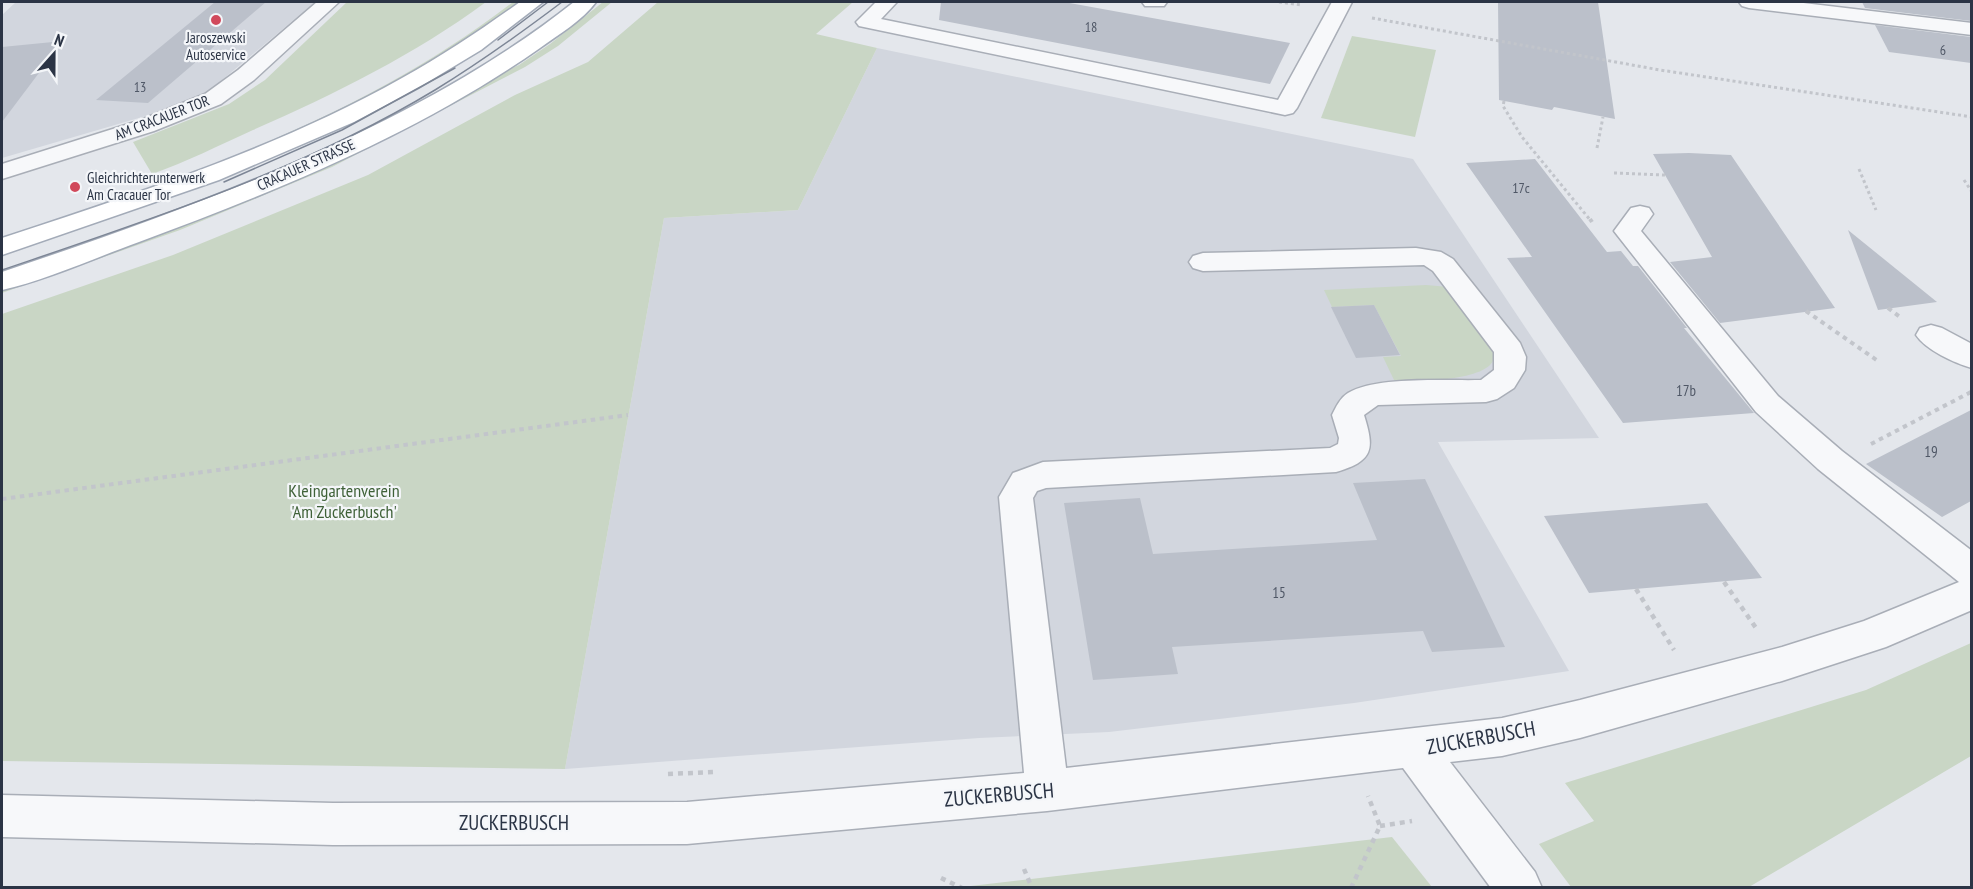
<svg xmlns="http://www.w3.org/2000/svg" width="1973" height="889" viewBox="0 0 1973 889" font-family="'PT Sans Narrow',sans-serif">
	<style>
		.built { fill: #d2d6de }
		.green { fill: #c9d6c5 }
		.building { fill: #bbc0ca }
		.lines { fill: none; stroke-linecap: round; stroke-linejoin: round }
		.minor-casing { stroke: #a9aeb7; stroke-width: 3 }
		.major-casing { stroke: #a3abb8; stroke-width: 3 }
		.path-far2 { stroke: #c2c5cb; stroke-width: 3; stroke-dasharray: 3 3; stroke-linecap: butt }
		.path-far1 { stroke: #c2c5cb; stroke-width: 4; stroke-dasharray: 4.5 4.5; stroke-linecap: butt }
		.path { stroke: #c2c5cb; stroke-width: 4.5; stroke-dasharray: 5 5; stroke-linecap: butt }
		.minor { fill: #f7f8fa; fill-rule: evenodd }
		.major { fill: #fff; fill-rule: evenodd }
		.tram { stroke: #7d8696; stroke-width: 1.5 }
		.poi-dot { fill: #d1495b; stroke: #f4f6f9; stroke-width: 2 }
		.labels { text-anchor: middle; stroke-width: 4.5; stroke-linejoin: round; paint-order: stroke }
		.far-number-label { font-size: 14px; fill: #4f5766 }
		.far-poi-label { font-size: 15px; fill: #2b3445; stroke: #f4f6f9 }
		.far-street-label { font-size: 15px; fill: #2b3445; stroke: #f4f6f9 }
		.number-label { font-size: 15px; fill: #4f5766 }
		.park-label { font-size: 18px; fill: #3f6138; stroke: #f4f6f9 }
		.near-street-label { font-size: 21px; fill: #2b3445; stroke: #f4f6f9 }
	</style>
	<rect width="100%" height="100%" fill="#e4e7ec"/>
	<g class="built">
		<path d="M16,2h299l-118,99 -195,57v-143z"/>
		<path d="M877,48l536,111 186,279 -161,4 131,229 -215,32 -245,29 -130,6 -414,31 99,-551 134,-8z"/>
	</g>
	<g class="green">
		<path d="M347,2h139c-72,53 -151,92 -233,128 -33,15 -67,32 -101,44l-19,-32 96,-38 36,-24z"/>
		<path d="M513,2h12l-25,19 -143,86 -216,90 -139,47v-5c178,-59 361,-121 511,-237z"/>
		<path d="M603,2h9l-54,44 -33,21 -193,100 -152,63 -178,63v-7l44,-15 473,-206 31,-21z"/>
		<path d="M658,2h195l-37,32 61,14 -79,162 -134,8 -99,551 -563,-8v-447l171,-59 195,-80 147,-80 73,-33z"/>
		<path d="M1352,36l84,14 -21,87 -94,-19z"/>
		<path d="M1426,285l23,2 14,13 31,55c2,26 -76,26 -95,28l-5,-3 -11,-23 18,-1 -27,-51 -42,2 -8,-17z"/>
		<path d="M1971,643v113l-222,131h-178l-32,-43 55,-23 -29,-38 301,-93z"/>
		<path d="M1392,837l40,50h-470z"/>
	</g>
	<g class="building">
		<path d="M215,2h51l-118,101 -52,-3z"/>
		<path d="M941,2h123l226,41 -20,41 -331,-64z"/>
		<path d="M1498,2h100l17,117 -61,-12 -2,3 -53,-10z"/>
		<path d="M1862,2h109v19l-106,-13z"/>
		<path d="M1875,25l96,12v26l-82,-11z"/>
		<path d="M63,41l-61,81v-75z"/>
		<path d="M1689,153l42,2 104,153 -115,15 -50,-61 42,-5 -59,-103z"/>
		<path d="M1535,159l72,93 14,-1 12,15h5l49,62h-3l70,85 -131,10 -116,-165 25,-1 -66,-94z"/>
		<path d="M1848,230l89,72 -59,8z"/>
		<path d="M1374,305l26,50 -44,3 -25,-51z"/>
		<path d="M1971,410v91l-29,16 -76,-53z"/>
		<path d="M1425,479l80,168 -73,5 -9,-21 -251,16 6,27 -85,6 -29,-177 76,-5 13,56 224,-14 -24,-57z"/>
		<path d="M1707,503l55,75 -173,15 -45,-77z"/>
	</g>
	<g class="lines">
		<g class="minor-casing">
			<g id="minor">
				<path d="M317,2h22l-85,78 -33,24 -67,27 -152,48v-15l136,-43 67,-27 33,-24z"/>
				<path d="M876,2h21l-16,17 397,81 54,-98h20l-55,106 -4,5 -8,2 -426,-89 -3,-4z"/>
				<path d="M1142,2h25l-3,4h-19z"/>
				<path d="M1739,2h56l177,21v12l-223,-27 -7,-2z"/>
				<path d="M1640,206l9,2 4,6 -12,17 137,165 64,55 130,100v59l-86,37 -104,34 -202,57 -78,18 -52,6 85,110 7,16h-51l-88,-120 -356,43 -360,33 -354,1 -331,-8v-42l331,8 354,-1 337,-29 -25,-276 14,-24 30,-11 287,-14 8,-4 1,-6 -7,-23c4,-8 8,-17 16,-22 28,-17 99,-12 133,-13l13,-10v-18l-61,-81 -9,-6 -221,6 -10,-3 -4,-6 4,-6 10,-3 213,-5 25,4 12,7 67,84 6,14 -1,13 -11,18 -17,11 -11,3 -108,3 -14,10c11,35 9,46 -28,57l-290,16 -9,3 -4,7 33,270 436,-50 78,-18 202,-53 82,-26 95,-39 -141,-113 -62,-57 -142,-181 17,-23z"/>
				<path d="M1931,325l11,3 30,16v24c-18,-5 -46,-18 -56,-33l4,-7z"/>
			</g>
		</g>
		<g class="major-casing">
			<g id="major">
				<path d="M520,2h23l-62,48 -63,38 -64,34 -135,58 -217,75v-17c136,-45 274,-89 400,-160 42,-23 80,-49 118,-76z"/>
				<path d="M574,2h22c-13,18 -38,33 -56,46 -121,85 -263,143 -401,194 -42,15 -95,39 -137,48v-18c192,-65 412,-143 572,-270z"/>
			</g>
		</g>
		<g class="path-far2">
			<path d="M1279,2l23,3"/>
			<path d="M1372,18l288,52 312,47"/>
			<path d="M1504,101l-1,5 19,31 69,84"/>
			<path d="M1597,148l6,-31"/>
			<path d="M1859,169l17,41"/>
			<path d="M1614,173l51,2"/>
			<path d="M1964,180l8,12"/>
		</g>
		<g class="path-far1">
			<path d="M1590,219l2,3"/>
			<path d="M1888,308l12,9"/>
			<path d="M1806,311l72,50"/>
			<path d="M1871,444l100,-52"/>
			<path d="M2,499l626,-84"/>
		</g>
		<g class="path">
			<path d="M1724,582l32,46"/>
			<path d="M1636,589l38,61"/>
			<path d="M668,774l46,-2"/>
			<path d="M1380,826l32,-5"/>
			<path d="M1024,869l8,19"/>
			<path d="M941,878l21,10"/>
			<path d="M1351,888l29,-62 -12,-30"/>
		</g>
		<use href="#minor" class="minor"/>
		<use href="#major" class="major"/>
		<g class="tram">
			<path d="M498,40l50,-38"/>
			<path d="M224,182l118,-52 113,-62"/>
			<path d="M2,270c147,-50 299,-99 433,-180 44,-27 86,-57 127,-88"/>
		</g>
	</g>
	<g class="poi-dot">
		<circle cx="216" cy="20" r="6"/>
		<circle cx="75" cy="187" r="6"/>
	</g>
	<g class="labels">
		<g class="far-number-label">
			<text x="1091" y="32">18</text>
			<text x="1943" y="55">6</text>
			<text x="140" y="92">13</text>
			<text x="1521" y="193">17c</text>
		</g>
		<g class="far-poi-label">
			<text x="216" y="43">Jaroszewski<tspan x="216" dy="17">Autoservice</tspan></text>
			<text x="87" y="183" text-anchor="start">Gleichrichterunterwerk<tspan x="87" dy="17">Am Cracauer Tor</tspan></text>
		</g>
		<g class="far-street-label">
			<text transform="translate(162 118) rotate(-21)" y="5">AM CRACAUER TOR</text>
			<text transform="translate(306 165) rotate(-24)" y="5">CRACAUER STRASSE</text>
		</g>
		<g class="number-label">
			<text x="1686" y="396">17b</text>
			<text x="1931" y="457">19</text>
			<text x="1279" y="598">15</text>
		</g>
		<g class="park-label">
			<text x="344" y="497">Kleingartenverein<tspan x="344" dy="21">'Am Zuckerbusch'</tspan></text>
		</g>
		<g class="near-street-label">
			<text transform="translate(1481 738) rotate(-10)" y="7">ZUCKERBUSCH</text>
			<text transform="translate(999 795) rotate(-5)" y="7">ZUCKERBUSCH</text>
			<text x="514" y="830">ZUCKERBUSCH</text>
		</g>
	</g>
	<rect width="1973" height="889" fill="none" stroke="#2b3445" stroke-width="6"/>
	<g transform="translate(54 54) rotate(21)" stroke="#f4f6f9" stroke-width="4.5" paint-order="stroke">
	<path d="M0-4.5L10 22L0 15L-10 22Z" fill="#2b3445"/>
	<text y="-9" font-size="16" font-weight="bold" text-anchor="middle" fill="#2b3445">N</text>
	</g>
</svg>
